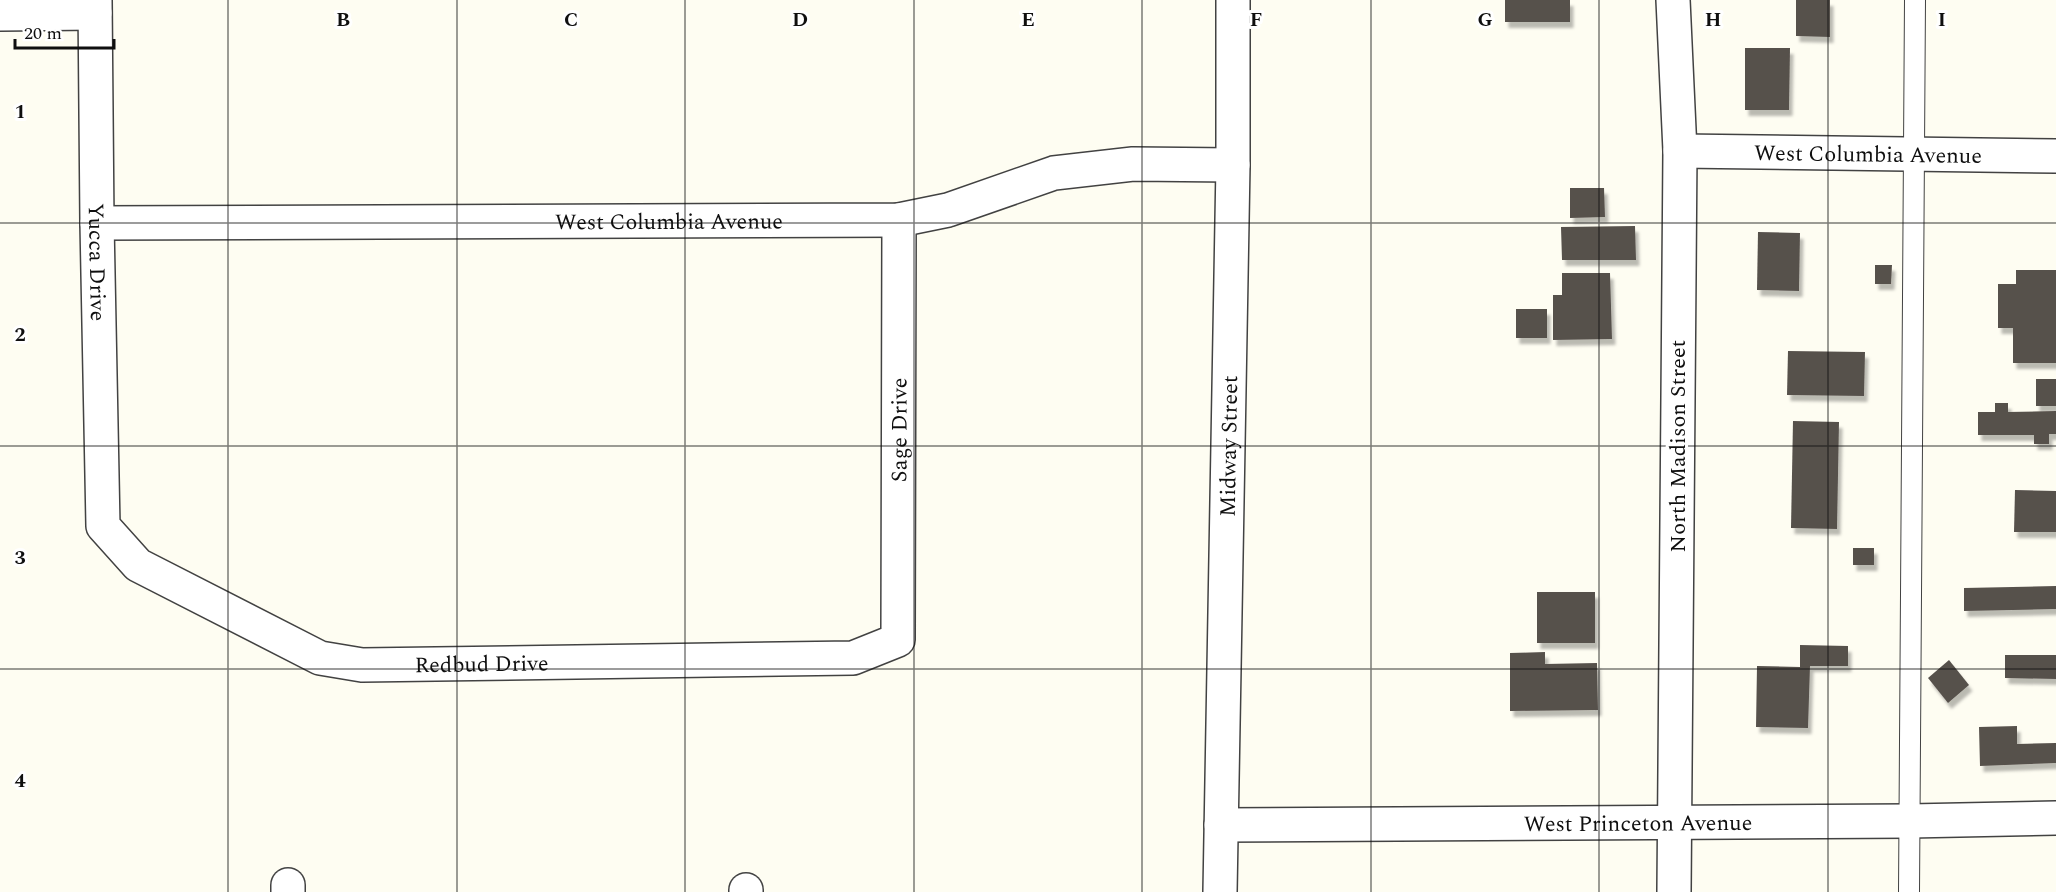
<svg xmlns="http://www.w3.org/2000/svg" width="2056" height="892" viewBox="0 0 2056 892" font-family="Spectral,serif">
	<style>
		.building { fill: #57514c; filter: url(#shadow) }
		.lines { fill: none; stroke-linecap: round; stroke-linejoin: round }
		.service-casing { stroke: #424242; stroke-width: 22 }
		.minor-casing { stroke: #424242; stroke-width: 36 }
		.service { stroke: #fff; stroke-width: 20 }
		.minor { stroke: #fff; stroke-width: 33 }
		.grid { fill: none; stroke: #0f0f0f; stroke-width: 1.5; stroke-opacity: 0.55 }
		.labels { text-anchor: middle; stroke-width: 6; stroke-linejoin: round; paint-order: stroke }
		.street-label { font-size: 22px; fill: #0f0f0f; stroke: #fff }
		.grid-label { font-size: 20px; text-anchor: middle; font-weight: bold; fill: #0f0f0f; stroke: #fff; stroke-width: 6; stroke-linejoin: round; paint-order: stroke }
	</style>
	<defs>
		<filter id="shadow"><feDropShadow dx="3.5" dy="6" stdDeviation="1.5" flood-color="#0004"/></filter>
	</defs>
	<rect width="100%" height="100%" fill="#fefdf2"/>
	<g class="building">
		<rect x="1505" y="0" width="65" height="22"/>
		<path d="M1796,0h34v37l-34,-1z"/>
		<path d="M1745,48h45l-1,62h-44z"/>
		<path d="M1570,188h34l1,29 -35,1z"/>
		<path d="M1635,226l1,34h-74l-1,-33z"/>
		<path d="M1758,232l42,1 -1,58 -42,-1z"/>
		<path d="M1875,265h17l-1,19h-16z"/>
		<path d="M2016,270h40v93h-43v-35h-15v-44h18z"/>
		<path d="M1562,273h48l2,66 -59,1v-45h9z"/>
		<rect x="1516" y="309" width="31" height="29"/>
		<path d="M1788,351l77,1 -1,44 -77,-1z"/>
		<rect x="2036" y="379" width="20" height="27"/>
		<path d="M1995,403h13v9l48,-1v23h-7v10h-15v-9h-56v-23h17z"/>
		<path d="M1793,421l46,1 -2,107 -46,-1z"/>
		<path d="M2015,490l41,1v41h-42z"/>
		<rect x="1853" y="548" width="21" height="17"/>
		<path d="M2056,586v23l-92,2v-23z"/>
		<rect x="1537" y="592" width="58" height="51"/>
		<path d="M1800,645l48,1v20h-38l-2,62 -52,-1 1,-61 43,1z"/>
		<path d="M1545,652v12l52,-1 1,47 -88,1v-58z"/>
		<path d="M2005,655h51v24l-51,-1z"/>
		<path d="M1949,660l20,25 -21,18 -20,-25z"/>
		<path d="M2017,726v18l39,-1v20l-76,3 -1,-39z"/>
	</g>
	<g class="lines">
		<g class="service-casing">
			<path id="service" d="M1909,892l6,-892"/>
		</g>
		<g class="minor-casing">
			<g id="minor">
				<path id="s1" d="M95,0l2,223 6,303 35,39 182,93 42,7 491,-7 45,-18 1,-420"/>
				<path d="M1673,0l7,151 -6,741"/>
				<path d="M0,14l95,-1"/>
				<path id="s2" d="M1680,151l376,5"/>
				<path id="s3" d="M97,223l802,-3 49,-10 106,-37 79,-9 100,1"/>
				<path id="s4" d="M1221,825l689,-4 146,-3"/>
				<path d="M288,892v-7"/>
				<path d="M746,892v-2"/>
				<path id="s5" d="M1220,892l13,-727v-165"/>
			</g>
		</g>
		<use href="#service" class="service"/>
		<use href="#minor" class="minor"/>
	</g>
	<path class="grid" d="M228,0v892M457,0v892M685,0v892M914,0v892M1142,0v892M1371,0v892M1599,0v892M1828,0v892M0,223h2056M0,446h2056M0,669h2056"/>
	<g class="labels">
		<g class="street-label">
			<text dy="8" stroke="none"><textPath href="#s2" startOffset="188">West Columbia Avenue</textPath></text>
			<text dy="8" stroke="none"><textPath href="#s3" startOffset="572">West Columbia Avenue</textPath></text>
			<text dy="8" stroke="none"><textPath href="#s1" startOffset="262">Yucca Drive</textPath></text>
			<text dy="8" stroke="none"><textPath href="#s1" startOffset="1575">Sage Drive</textPath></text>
			<text dy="8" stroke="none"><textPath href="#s5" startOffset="446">Midway Street</textPath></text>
			<text transform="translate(1677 446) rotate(-90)" y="8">North Madison Street</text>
			<text dy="8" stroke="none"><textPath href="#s1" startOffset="945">Redbud Drive</textPath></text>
			<text dy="8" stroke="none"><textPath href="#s4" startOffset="417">West Princeton Avenue</textPath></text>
		</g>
	</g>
	<g class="grid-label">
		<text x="343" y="26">B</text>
		<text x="571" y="26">C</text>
		<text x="800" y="26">D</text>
		<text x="1028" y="26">E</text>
		<text x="1256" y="26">F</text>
		<text x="1485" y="26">G</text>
		<text x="1713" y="26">H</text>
		<text x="1942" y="26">I</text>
		<text x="20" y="118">1</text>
		<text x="20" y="341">2</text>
		<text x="20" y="564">3</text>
		<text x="20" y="787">4</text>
	</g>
	<path d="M15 39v9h99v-9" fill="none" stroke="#0f0f0f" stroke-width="3"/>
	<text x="24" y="39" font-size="18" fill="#0f0f0f" stroke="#ffffff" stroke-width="4.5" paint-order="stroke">20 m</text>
</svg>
